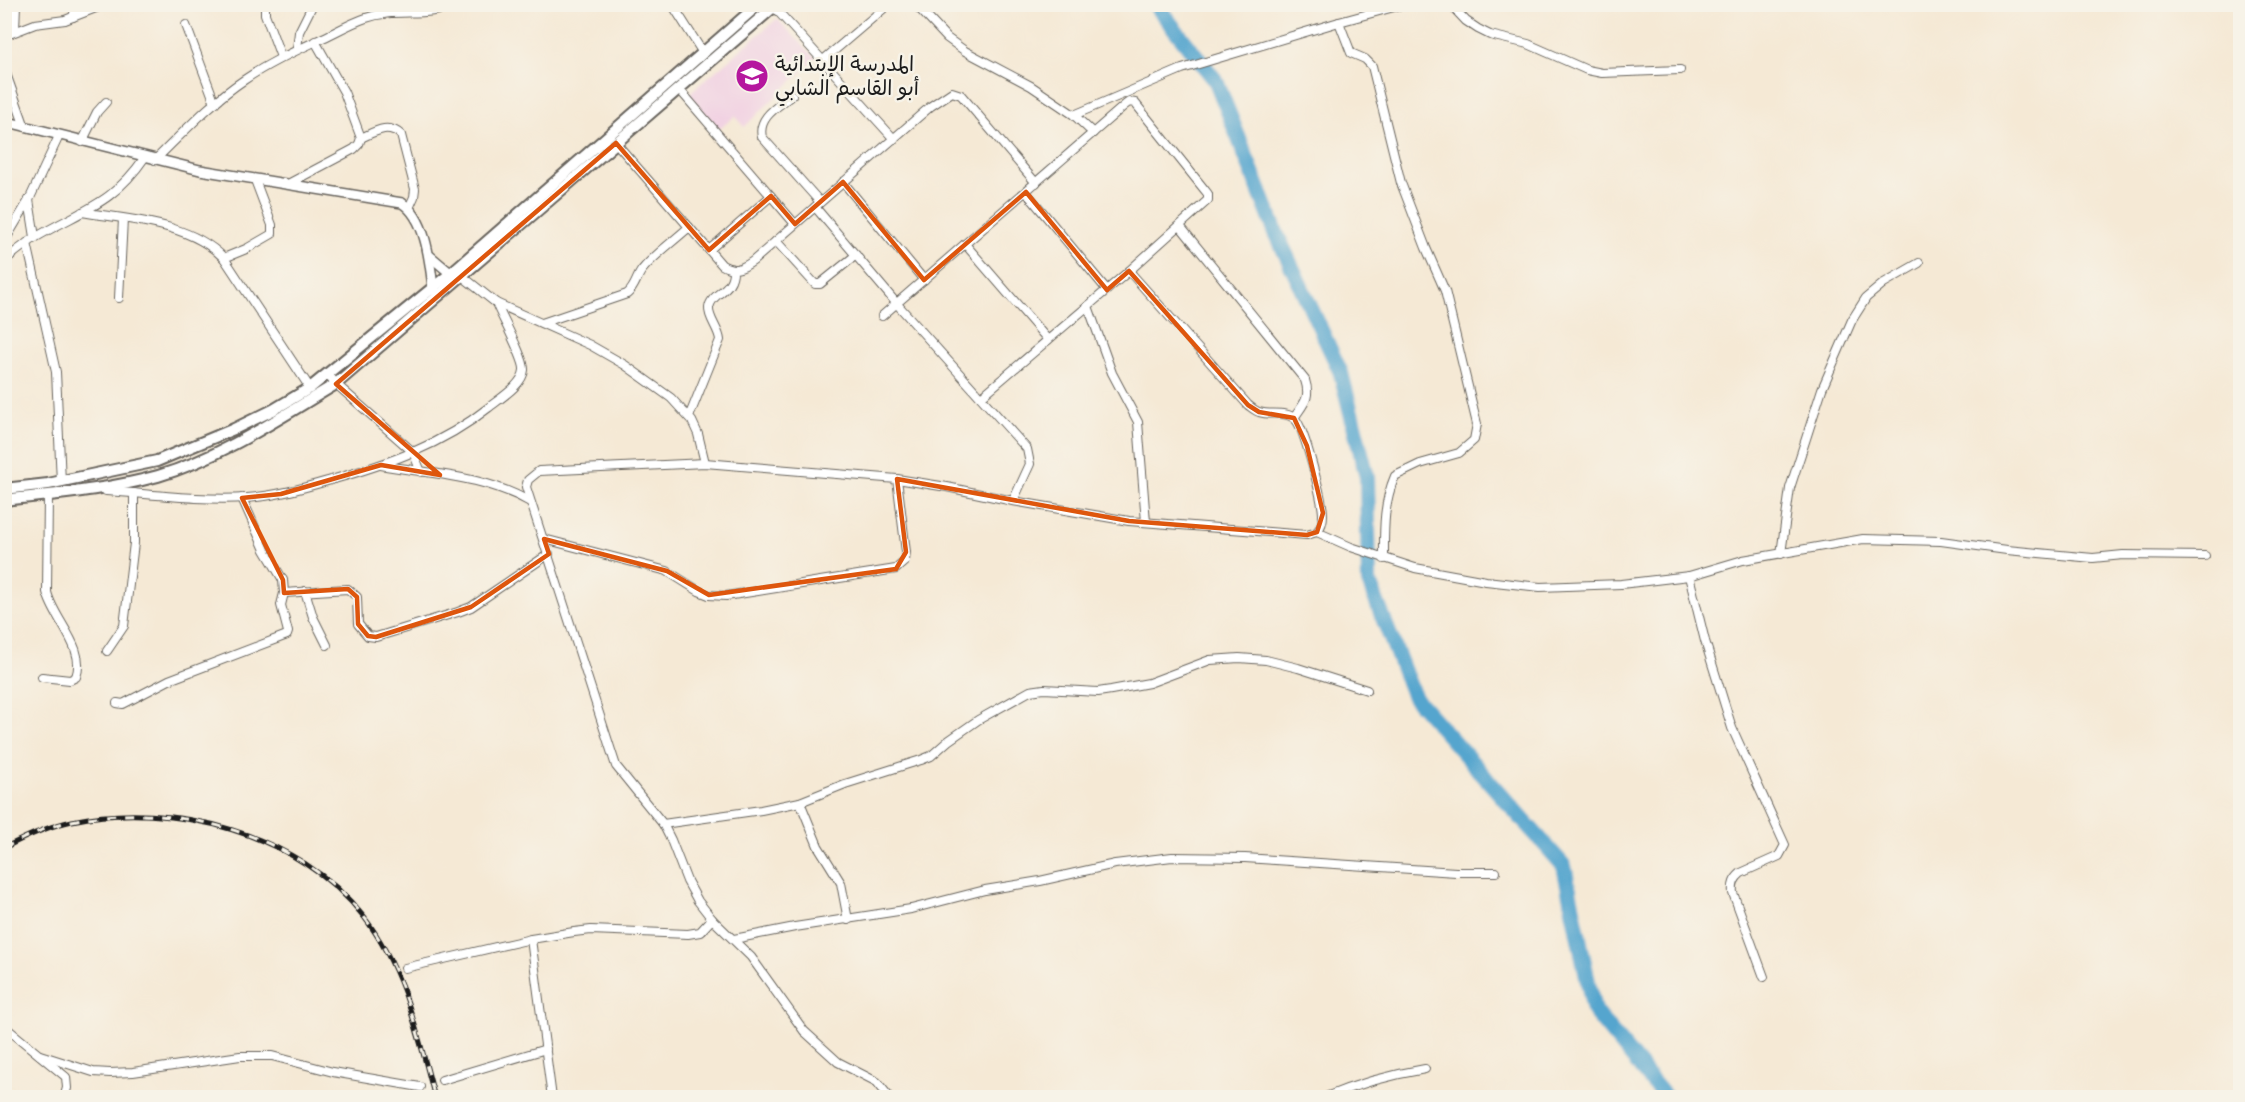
<svg xmlns="http://www.w3.org/2000/svg" width="2245" height="1102" viewBox="0 0 2245 1102" font-family="'Balsamiq Sans','Playpen Sans Arabic',sans-serif">
	<style>
		.built { fill: #f1d0e2 }
		.lines { fill: none; stroke-linecap: round; stroke-linejoin: round }
		.river { stroke: #54a5ce; stroke-width: 16 }
		.minor-casing { stroke: #68645d; stroke-width: 10 }
		.tertiary-casing { stroke: #68645d; stroke-width: 12 }
		.secondary-casing { stroke: #68645d; stroke-width: 14 }
		.minor { stroke: #fff; stroke-width: 8 }
		.tertiary { stroke: #fff; stroke-width: 9 }
		.secondary { stroke: #fff; stroke-width: 10 }
		.rail-casing { stroke: #1c1c1c; stroke-width: 5 }
		.rail { stroke: #f7f3e8; stroke-width: 3; stroke-dasharray: 9; stroke-linecap: butt }
		.marked { fill: none; stroke: #de560d; stroke-width: 4.5; stroke-linejoin: round }
		.labels { text-anchor: middle; stroke-width: 5; stroke-linejoin: round; paint-order: stroke }
		.poi-label { font-size: 21px; fill: #1c1c1c; stroke: #f7f3e8; text-anchor: start }
	</style>
	<rect width="100%" height="100%" fill="#f7f3e8"/>
	<filter id="ink" filterUnits="userSpaceOnUse"><feTurbulence type="fractalNoise" baseFrequency=".0167" numOctaves="2"/><feDisplacementMap in="SourceGraphic" scale="12" xChannelSelector="R" yChannelSelector="G"/><feConvolveMatrix kernelMatrix="1 2 1 2 8 2 1 2 1" color-interpolation-filters="sRGB"/></filter>
	<filter id="wash" filterUnits="userSpaceOnUse"><feTurbulence type="fractalNoise" baseFrequency=".008" numOctaves="4" result="noise"/><feDisplacementMap in="SourceGraphic" scale="24" xChannelSelector="R" yChannelSelector="G"/><feGaussianBlur stdDeviation="1.35" result="paint"/><feColorMatrix in="noise" values="0 0 0 0 0 0 0 0 0 0 0 0 0 0 0 0 0 1.4 0 .05"/><feComposite in="paint" operator="in"/></filter>
	<g filter="url(#wash)">
		<rect width="100%" height="100%" fill="#f5e9d5"/>
		<path class="built" d="M777,19l39,39 -72,69 -9,-11 -17,14 -31,-35z"/>
		<g class="lines">
			<path class="river" d="M1155,4l61,77 61,154 64,138 26,104 2,105 45,115 150,169 30,145 72,87"/>
		</g>
	</g>
	<g filter="url(#ink)">
		<g class="lines">
			<g class="minor-casing">
				<g id="minor">
					<path d="M265,4v10l16,43"/>
					<path d="M672,4l31,49"/>
					<path d="M915,4l32,34 18,13 66,35 43,29 19,18"/>
					<path d="M1450,4l16,17 12,8 12,6 38,9 59,26 15,3 78,-3"/>
					<path d="M774,7l120,132"/>
					<path d="M73,17l4,-13"/>
					<path d="M186,25l29,78"/>
					<path d="M15,30l1,-26"/>
					<path d="M4,36l31,-12 30,-4 41,-16"/>
					<path d="M297,49l2,-17 14,-28"/>
					<path d="M822,61l67,-57"/>
					<path d="M4,68l21,59"/>
					<path d="M679,89l116,135"/>
					<path d="M792,95c-13,11 -35,22 -30,42l58,65"/>
					<path d="M1074,115l108,-46 157,-47"/>
					<path d="M361,138c15,-7 27,-15 40,-3l14,54 -1,8 -5,11"/>
					<path d="M82,142l15,-30 9,-10"/>
					<path d="M616,143l106,122c12,7 20,4 31,-4l178,-155 21,-14 9,3 75,88"/>
					<path d="M155,160c28,-27 56,-58 89,-80 26,-18 56,-31 85,-45 12,-6 25,-13 37,-17 30,-11 61,1 90,-14"/>
					<path d="M843,182l81,98"/>
					<path d="M288,184l66,-35 5,-5 2,-6 -17,-46 -29,-51"/>
					<path d="M1026,192l81,98"/>
					<path d="M29,200l6,37"/>
					<path d="M815,207l82,97 130,145 3,15 -17,37 -66,-14 -50,-8 -192,-16 -166,8 -11,9 -2,7 90,279 47,58 8,16 16,41 11,20 14,18 39,38 53,74 34,31 39,20 13,16"/>
					<path d="M82,212c47,8 107,10 142,46l86,130"/>
					<path d="M1180,226l125,154c6,18 -1,23 -11,38"/>
					<path d="M776,241l39,43h5l36,-29"/>
					<path d="M4,242l25,-42 30,-64"/>
					<path d="M27,243l29,129 5,110"/>
					<path d="M965,244l83,96"/>
					<path d="M709,250l62,-54"/>
					<path d="M224,258l22,-9 26,-15v-9l-17,-45"/>
					<path d="M4,261c11,-9 22,-18 34,-25 46,-27 75,-32 107,-79"/>
					<path d="M1129,271l119,134c3,2 7,6 11,7 11,4 26,-2 36,7 9,7 28,83 28,96 0,8 -2,12 -6,17"/>
					<path d="M462,276l34,27 94,42 35,20 46,33 21,23 6,13 7,29"/>
					<path d="M119,298l4,-79"/>
					<path d="M1088,306l24,67 26,49 8,100"/>
					<path d="M882,316l243,-211 4,-3 6,1 69,86 4,5v6l-79,71 -148,126"/>
					<path d="M542,323l85,-29c8,-6 9,-16 15,-24 13,-16 32,-29 47,-43"/>
					<path d="M328,374l8,10 77,68 8,20"/>
					<path d="M689,417l31,-77c-1,-11 -12,-22 -11,-32 2,-16 25,-16 24,-39"/>
					<path d="M381,465c50,9 105,11 149,37"/>
					<path d="M106,491c46,3 94,10 141,7 29,-2 56,-10 84,-18 56,-16 111,-35 157,-72 11,-9 35,-23 36,-38 1,-11 -23,-54 -28,-67"/>
					<path d="M1013,501l116,20 178,14 10,-3 34,15 64,21 71,13 54,6 81,-3 68,-8 54,-16 120,-21 78,2 66,9 86,8 30,-3 82,1"/>
					<path d="M544,539l123,32 32,20 10,4 17,1 170,-27 9,-8 1,-9 -9,-73"/>
					<path d="M1781,554l9,-66 32,-99 30,-69 14,-22 18,-15 35,-20"/>
					<path d="M1384,559c0,-29 -1,-55 11,-83l25,-12 39,-11 15,-13 3,-16 -32,-133 -19,-43 -25,-65 -29,-117 -7,-7 -14,-6 -12,-31 66,-18"/>
					<path d="M1689,576l16,65 27,87 53,117 -6,11 -38,17c-7,6 -9,11 -8,20l31,84"/>
					<path d="M305,591l8,26 14,28"/>
					<path d="M284,593l64,-4 9,8 1,27 10,12 8,1 82,-25 13,-5 78,-53"/>
					<path d="M107,651l17,-25 10,-83v-50"/>
					<path d="M42,677l28,3 6,-3c11,-29 -23,-58 -29,-85l1,-97"/>
					<path d="M117,703l6,1 46,-24 118,-45 1,-3 -7,-27 3,-12 -1,-13 -18,-30 -23,-52"/>
					<path d="M800,802l18,44 23,37 7,37"/>
					<path d="M663,824l98,-14 39,-8 45,-18 76,-24 10,-4 17,-15 30,-21 52,-29 14,-2 54,3 13,-2 38,-7 61,-23 29,-2 27,2 32,8 69,22"/>
					<path d="M531,939l21,159"/>
					<path d="M734,939l61,-12 116,-18 74,-19 55,-9 75,-17 57,-7 73,1 211,14h40"/>
					<path d="M405,968l126,-29 43,-7 17,-2 97,4 12,-2 12,-13"/>
					<path d="M4,1026l62,51 1,11 -3,10"/>
					<path d="M40,1055l53,17 17,1 23,-1 107,-16h32l61,16 87,15"/>
					<path d="M442,1080l104,-31"/>
					<path d="M1323,1098c34,-14 66,-23 102,-29"/>
				</g>
			</g>
			<g class="tertiary-casing">
				<g id="tertiary">
					<path d="M4,121l196,49 202,33c24,15 28,59 31,85l3,4"/>
					<path d="M430,256l26,22"/>
				</g>
			</g>
			<g class="secondary-casing">
				<g id="secondary">
					<path d="M4,489l44,-5 109,-23 77,-32 39,-19 37,-22 141,-115 308,-269"/>
					<path d="M4,500c52,-6 103,-10 154,-24 64,-19 121,-58 178,-92l441,-380"/>
				</g>
			</g>
			<use href="#minor" class="minor"/>
			<use href="#tertiary" class="tertiary"/>
			<use href="#secondary" class="secondary"/>
			<g class="rail-casing">
				<path id="rail" d="M4,848c21,-11 44,-22 68,-27 101,-21 227,12 292,96 40,52 54,118 71,181"/>
			</g>
			<use href="#rail" class="rail"/>
		</g>
	</g>
	<path class="marked" d="M616,143l93,107 62,-54 24,28 48,-42 81,98 102,-88 81,98 22,-19 119,134 11,7 35,6 13,28 16,67 -6,19 -10,3 -178,-14 -232,-42 9,73 -10,17 -187,26 -42,-24 -123,-32 5,15 -78,53 -95,30 -8,-1 -10,-12 -1,-27 -9,-8 -64,4 -1,-13 -41,-82 39,-4 100,-29 59,10 -104,-91z"/>
	<defs>
		<g id="school-disc" transform="scale(1.725)"><circle r="9.5" fill="#b5179e" stroke="#f7f3e8"/><path d="M0-5L7-2L0 1L-7-2ZM-4 1L0 2.5L4 1V4Q0 6-4 4Z" fill="#fff"/></g>
	</defs>
	<g fill-rule="evenodd">
		<use href="#school-disc" x="752" y="76"/>
	</g>
	<g class="labels">
		<g class="poi-label">
			<text x="775" y="71">المدرسة الإبتدائية<tspan x="775" dy="24">أبو القاسم الشابي</tspan></text>
		</g>
	</g>
	<rect width="2245" height="1102" fill="none" stroke="#f7f3e8" stroke-width="24"/>
</svg>
